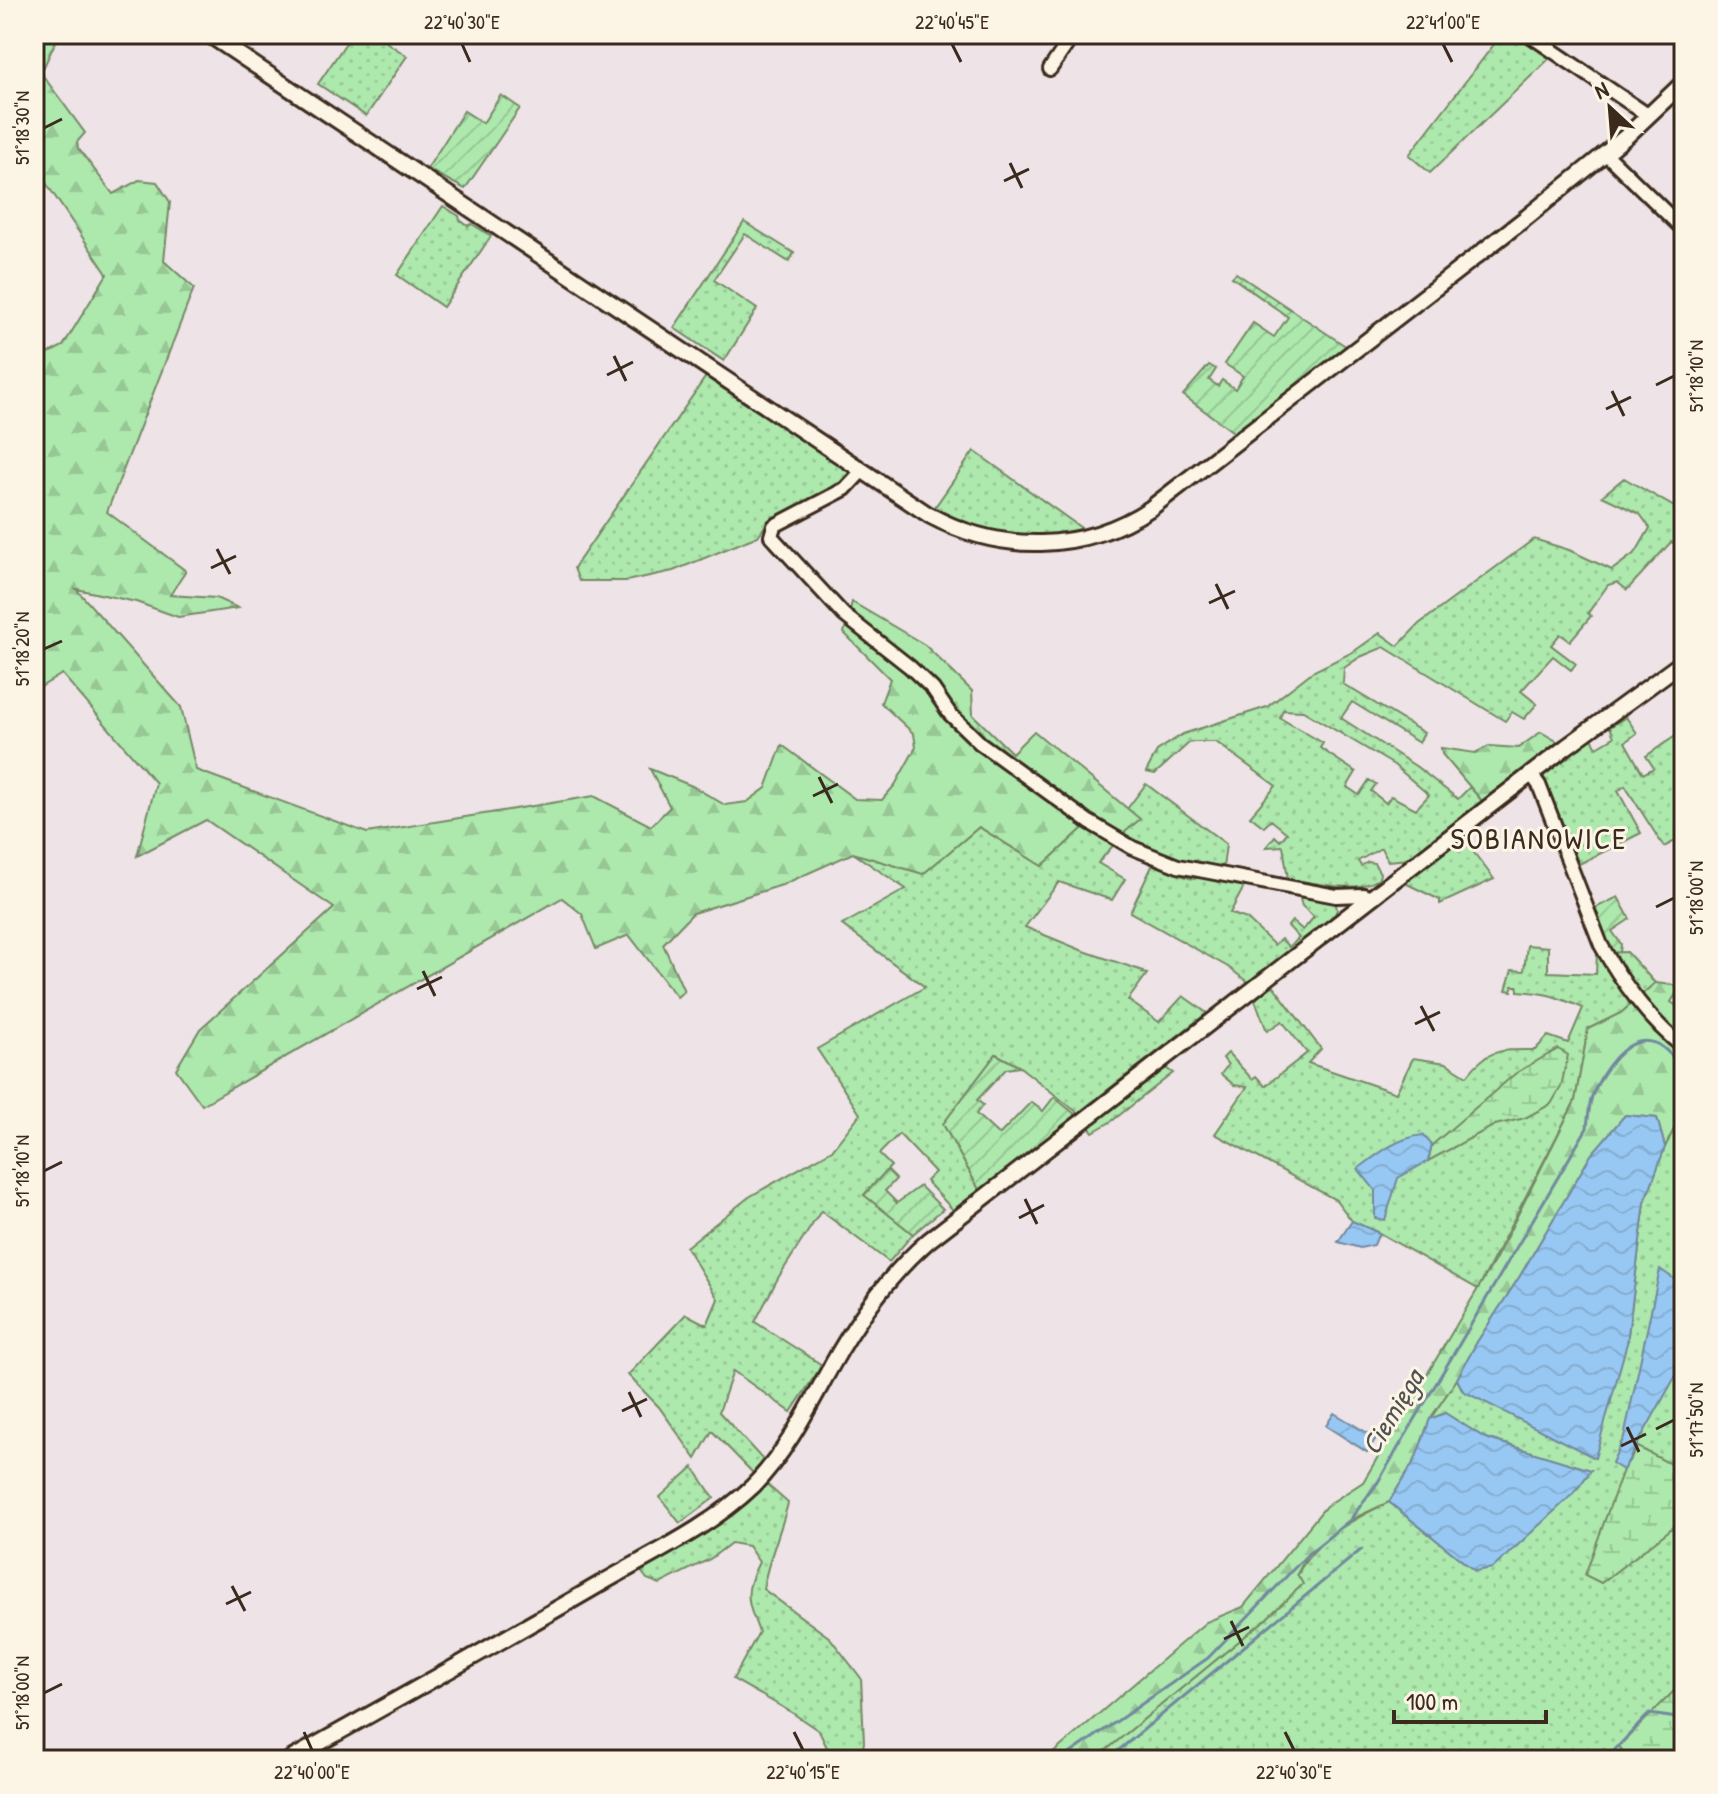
<svg xmlns="http://www.w3.org/2000/svg" width="1718" height="1794" viewBox="0 0 1718 1794" font-family="'Patrick Hand',sans-serif">
	<style>
		.grass { fill: url(#grass-dots); stroke: #748966; stroke-width: 2; fill-rule: evenodd }
		.forest { fill: url(#forest-firs); stroke: #748966; stroke-width: 2 }
		.wetland { fill: url(#wetland-marsh); stroke: #748966; stroke-width: 2 }
		.garden { fill: url(#garden-furrows); stroke: #748966; stroke-width: 2 }
		.water { fill: url(#water-waves); stroke: #72899e; stroke-width: 2 }
		.lines { fill: none; stroke-linecap: round; stroke-linejoin: round }
		.stream { stroke: #72899e; stroke-width: 3 }
		.minor-casing { stroke: #3b2a1e; stroke-width: 18 }
		.tertiary-casing { stroke: #3b2a1e; stroke-width: 20 }
		.minor { stroke: #fcf5e5; stroke-width: 12 }
		.tertiary { stroke: #fcf5e5; stroke-width: 14 }
		.ticks { fill: none; stroke: #3b2a1e; stroke-width: 3 }
		.labels { text-anchor: middle; stroke-width: 6; stroke-linejoin: round; paint-order: stroke }
		.water-label { font-size: 28px; font-style: italic; fill: #525253; stroke: #fcf5e5 }
		.quarter-label { font-size: 30px; letter-spacing: 2px; fill: #3b2a1e; stroke: #fcf5e5 }
		.neatline { fill: none; stroke: #3b2a1e; stroke-width: 3 }
		.ticks-label { font-size: 20px; text-anchor: middle; fill: #3b2a1e }
	</style>
	<defs>
		<pattern id="grass-dots" width="8" height="8" patternUnits="userSpaceOnUse" patternTransform="scale(2)"><rect width="8" height="8" fill="#ade8ad"/><path d="M2 2h.1M6 6h.1" fill="none" stroke="#96c794" stroke-width="1.8" stroke-linecap="round"/></pattern>
		<pattern id="forest-firs" width="22" height="20" patternUnits="userSpaceOnUse" patternTransform="scale(2)"><rect width="22" height="20" fill="#ade8ad"/><path d="M5 1l3.5 6h-7zM16 11l3.5 6h-7z" fill="#96c794"/></pattern>
		<pattern id="wetland-marsh" width="20" height="14" patternUnits="userSpaceOnUse" patternTransform="scale(2)"><rect width="20" height="14" fill="#ade8ad"/><path d="M1 5h8M5 5V1M11 12h8M15 12V8" fill="none" stroke="#96c794"/></pattern>
		<pattern id="garden-furrows" width="10" height="10" patternUnits="userSpaceOnUse" patternTransform="scale(2)"><rect width="10" height="10" fill="#ade8ad"/><path d="M-1 1l2-2M0 10L10 0M9 11l2-2" fill="none" stroke="#96c794"/></pattern>
		<pattern id="water-waves" width="16" height="10" patternUnits="userSpaceOnUse" patternTransform="scale(2)"><rect width="16" height="10" fill="#97c8f3"/><path d="M0 5q4-4 8 0t8 0" fill="none" stroke="#83acd0"/></pattern>
	</defs>
	<rect width="100%" height="100%" fill="#eee3e6"/>
	<filter id="ink" filterUnits="userSpaceOnUse"><feTurbulence type="fractalNoise" baseFrequency=".0125" numOctaves="2"/><feDisplacementMap in="SourceGraphic" scale="16" xChannelSelector="R" yChannelSelector="G"/><feConvolveMatrix kernelMatrix="1 2 1 2 8 2 1 2 1" color-interpolation-filters="sRGB"/></filter>
	<g filter="url(#ink)">
		<g class="grass">
			<path d="M352,34h22l33,22 -41,60 -48,-32z"/>
			<path d="M1502,34h12l36,24 -120,115 -21,-18z"/>
			<path d="M443,206l16,10 1,4 8,6 4,-2 19,12 -48,71 -46,-32z"/>
			<path d="M744,222l50,31 -5,9 -44,-28 -31,46 43,29 -33,52 -50,-33z"/>
			<path d="M707,375l148,100 -14,12 -76,39 -7,10 -85,35 -47,10h-47l-5,-13z"/>
			<path d="M974,451l110,79c-56,12 -100,6 -149,-23z"/>
			<path d="M1624,478l54,31 6,-3v42l-13,-6 -44,48 -10,-8 -9,3 -20,28 3,3 -21,25 -10,-7 -9,11 25,19 -5,6 -18,-14 -32,35 16,13 -13,15 -12,-7 -7,9 -121,-74 -24,10 -16,11 -1,16 81,49 -5,10 -67,-41 -11,16 76,49 41,32 12,-12 13,15 -24,21 -50,36 -21,2 -7,-13 -23,13 3,5 7,-4 6,1 6,10 -1,6c-27,16 -62,3 -91,0l-5,-33 -17,1 9,-11 5,5 7,-8 -16,-13 -7,7 -14,-11 26,-30 -60,-44h-26l-35,32 -9,-2 11,-21 26,-17 84,-27 45,-35 41,-20 27,-19 18,13 21,-22 115,-85 35,11 43,20 24,-18 14,-24 -10,-14 -38,-18zM1283,710l20,1 91,54 35,30 -13,14 -25,-13 -5,7 -15,-12 5,-7 -7,-4 -10,15 -12,-8 9,-15 -36,-24 3,-5 -43,-25z"/>
			<path d="M1626,717l11,16 -12,9 18,32 11,-6 -8,-12 31,-21 7,11v96l-3,-4 -17,9 -39,-61 -7,5 23,42 -62,31 -36,-89 48,-38 6,10 17,-10 -4,-10z"/>
			<path d="M1146,784l80,60 -3,24 -49,-9 -51,-25 -25,29 27,16 -13,21 -53,-18 -34,45 56,23 62,21 -1,2 5,1 -19,26 31,22 24,-26 24,17 -129,100 -58,-46 -24,-13 -53,70 37,67 -27,19 -27,-29 9,-9 -36,-38 -20,20 12,12 -27,29 49,39 -24,28 -68,-51 -43,67 -23,44 67,43 -31,47 -58,-41 -14,41 45,49 -11,12 -41,-42 -16,28 -37,-52 -31,-32 58,-61 21,11 11,-26 -32,-52 63,-50 83,-47 28,-36 -43,-65 108,-62 -83,-62 64,-36 -53,-36 70,21 56,-47 63,39 42,-39 55,-8 -12,-10z"/>
			<path d="M1462,837l32,42 -54,25v-4l-37,-18z"/>
			<path d="M1153,864l36,14 6,1 3,-3 47,9 -15,28 17,6 27,26 7,-6 8,8 10,-9 -11,-12 4,-5 11,9 11,-13 -12,-11 -2,-7 5,-6 30,8 2,8 -2,6 -86,68 -21,-16 -98,-55z"/>
			<path d="M1527,945l21,2v25l48,2 1,-21 30,-1 28,31 -34,30 -33,16 -13,72 -97,188 -99,-56 -27,-12 -16,-21 -121,-66 32,-47 -13,-2 -13,-11 7,-9 -5,-7 5,-5 24,26 4,-3 9,10 42,-33 -25,-32 -15,10 -12,-31 17,-16 49,65 -13,14 88,30 17,-35 33,5 21,13c21,-28 34,-26 68,-26l13,-14 20,7 15,-35c-28,-12 -35,-15 -65,-17v-5h-6v5l-6,-1 6,-20 12,1z"/>
			<path d="M1164,1067l9,6 -61,48 -19,11 -4,-6z"/>
			<path d="M1681,1112l3,1v647h-590l173,-142 35,-34 -5,-9c20,-37 56,-56 92,-73l86,69 100,-79 16,-22 -106,-32 -40,-25 -15,6 27,-40 6,12 164,-48 18,-141 20,-55z"/>
			<path d="M693,1467l21,31 -34,25 -20,-26z"/>
			<path d="M763,1481l25,22c-7,29 -20,56 -25,86l67,49 31,40 3,64 -3,18h-28l-14,-29 -28,-19 -58,-33 26,-47c-12,-31 -16,-39 0,-70l-11,-16 -17,-3 -21,16 -50,25 -13,-5 -9,-12z"/>
		</g>
		<g class="forest">
			<path d="M34,34h25l-18,39 44,60 -8,9 1,6 35,46 26,-14 18,2 13,20 -6,59 30,27 -87,224 79,59 -16,24 46,3 22,10 -60,9 -42,-15 -60,-13 105,118 15,63 171,63 227,-37 57,30 19,-19 -20,-38 42,17 33,19 22,-3 19,-14 16,-43 73,54 27,1 13,-15 21,-38 -2,-13 -33,-31 9,-24 -46,-46 8,-31 73,43 47,46 1,24 39,38 22,-22 106,88 -17,15 -39,-7 -42,39 -63,-39 -56,47 -70,-21 -71,32 -89,28 -30,31 21,47 -7,6 -48,-62 -33,14 -14,-35 -20,-16 -360,207 -26,-36 24,-40 134,-121 -128,-88 -69,36 19,-73 -94,-109 -28,17v-321l9,-14 20,-10 44,-72 -73,-109v-16l5,-8 -5,-5z"/>
			<path d="M1541,732l17,10 -75,60 -41,-48 -1,-6 34,5 14,-7 29,2z"/>
			<path d="M1655,983l26,3 -10,16 13,9v98l-19,38 -8,-29 -32,-3 -34,40 -71,121 -43,66 -20,37 -27,40 -15,41 -26,42 -39,18 -42,34 -11,20 6,10 -36,34 -173,142h-49l161,-138 37,-15 83,-101 37,-24 132,-222 80,-159 13,-72 33,-16z"/>
		</g>
		<g class="wetland">
			<path d="M1558,1049l10,6 -7,32 -10,17 -26,14 -30,7 -67,36 4,-16 84,-72z"/>
			<path d="M1638,1447l46,24v48l-83,64 -16,-8 38,-105z"/>
			<path d="M1684,1681v79h-54l-11,-14z"/>
		</g>
		<g class="garden">
			<path d="M501,95l19,13 -55,81 -38,-20 37,-58 19,12z"/>
			<path d="M1236,273l111,74 -111,87 -53,-39 26,-30 7,4 -7,11 9,6 4,-6 13,9 8,-13 -18,-12 28,-41 21,14 14,-20 -56,-40z"/>
			<path d="M1618,897l12,22 -18,12 9,13 -1,8 -9,1 -16,-45z"/>
			<path d="M996,1054l24,13 -14,2 -29,31 6,5 -7,9 23,21 32,-33 12,9 11,-14 22,18 -96,76 -37,-67z"/>
			<path d="M887,1170l9,9 -11,12 12,12 23,-17 23,23 -30,25 -49,-39z"/>
		</g>
		<g class="water">
			<path d="M1625,1115l32,3 8,29 -20,55 -18,141 -32,115 -132,-67 -6,-12 20,-37 43,-66 71,-121z"/>
			<path d="M1423,1135l9,10 -4,16 -30,17 -13,42 -10,-2v-28l-17,-21c21,-16 39,-31 65,-34z"/>
			<path d="M1352,1221l27,12 -5,12 -14,3 -22,-6z"/>
			<path d="M1660,1269l24,17v75l-61,109 -11,-7 12,-26z"/>
			<path d="M1334,1413l42,25 -9,14 -41,-26z"/>
			<path d="M1445,1413l40,25 106,32 -16,22 -82,76 -18,3 -86,-69 26,-42 15,-41z"/>
		</g>
		<g class="lines">
			<g class="stream">
				<path d="M1682,1067l2,1"/>
				<path d="M1061,1760l147,-102 100,-104 42,-34 28,-38 209,-354c1,-10 2,-22 5,-32 9,-22 34,-64 63,-53 7,2 15,11 20,16"/>
				<path d="M1107,1760l255,-211"/>
				<path d="M1605,1760l44,-46 35,5"/>
			</g>
			<g class="minor-casing">
				<g id="minor">
					<path d="M1528,34l121,82"/>
					<path d="M1050,69l24,-35"/>
					<path d="M1606,154l78,76"/>
					<path d="M861,472l-16,17 -71,37 -3,10 73,79 66,52 23,22 17,25 30,29 109,79 44,26 45,18 158,30 28,-1 6,3"/>
					<path d="M1531,774l8,11 62,160c20,36 49,76 82,102"/>
				</g>
			</g>
			<g class="tertiary-casing">
				<g id="tertiary">
					<path d="M208,34l721,481c72,39 154,38 222,-7l376,-291 101,-82 56,-53"/>
					<path d="M289,1760c104,-58 208,-116 311,-176 52,-30 110,-57 153,-98 35,-36 55,-78 79,-121 26,-47 56,-89 96,-124l638,-494 118,-86"/>
				</g>
			</g>
			<use href="#minor" class="minor"/>
			<use href="#tertiary" class="tertiary"/>
		</g>
	</g>
	<path class="ticks" d="M462,44l8,18M952,44l9,18M1443,44l9,18M44,128l18,-9M1010,163l12,25M1004,181l25,-12M614,356l12,25M607,375l26,-13M1656,385l18,-9M1612,391l12,25M1606,409l25,-12M217,549l13,25M211,568l25,-12M1216,584l12,25M1209,603l26,-12M44,649l18,-8M819,777l13,26M813,796l25,-12M1656,907l18,-9M423,971l12,25M417,989l25,-12M1421,1006l13,25M1415,1024l25,-12M44,1171l18,-9M1025,1199l12,25M1019,1218l25,-13M629,1392l12,25M622,1411l25,-12M1627,1427l12,25M1656,1429l18,-9M1621,1446l25,-12M232,1586l13,25M226,1604l25,-12M1231,1621l12,25M1224,1639l25,-12M44,1693l18,-9M304,1732l8,18M794,1732l9,18M1285,1732l9,18"/>
	<g class="labels">
		<g class="water-label">
			<text transform="translate(1392 1412) rotate(-59)" y="10">Ciemięga</text>
		</g>
		<g class="quarter-label">
			<text x="1539" y="849">SOBIANOWICE</text>
		</g>
	</g>
	<rect width="1718" height="1794" fill="none" stroke="#fcf5e5" stroke-width="88"/>
	<g transform="translate(1610 108) rotate(334)" stroke="#fcf5e5" stroke-width="6" paint-order="stroke">
	<path d="M0-6L14 30L0 20L-14 30Z" fill="#3b2a1e"/>
	<text y="-12" font-size="22" font-weight="bold" text-anchor="middle" fill="#3b2a1e">N</text>
	</g>
	<path d="M1394 1710v12h152v-12" fill="none" stroke="#3b2a1e" stroke-width="4"/>
	<text x="1406" y="1710" font-size="24" fill="#3b2a1e" stroke="#fcf5e5" stroke-width="6" paint-order="stroke">100 m</text>
	<rect x="44" y="44" width="1630" height="1706" class="neatline"/>
	<g class="ticks-label">
		<text x="462" y="29">22°40'30"E</text>
		<text x="952" y="29">22°40'45"E</text>
		<text x="1443" y="29">22°41'00"E</text>
		<text transform="translate(22 128) rotate(-90)" y="7">51°18'30"N</text>
		<text transform="translate(1696 376) rotate(-90)" y="7">51°18'10"N</text>
		<text transform="translate(22 649) rotate(-90)" y="7">51°18'20"N</text>
		<text transform="translate(1696 898) rotate(-90)" y="7">51°18'00"N</text>
		<text transform="translate(22 1171) rotate(-90)" y="7">51°18'10"N</text>
		<text transform="translate(1696 1420) rotate(-90)" y="7">51°17'50"N</text>
		<text transform="translate(22 1693) rotate(-90)" y="7">51°18'00"N</text>
		<text x="312" y="1779">22°40'00"E</text>
		<text x="803" y="1779">22°40'15"E</text>
		<text x="1294" y="1779">22°40'30"E</text>
	</g>
</svg>
